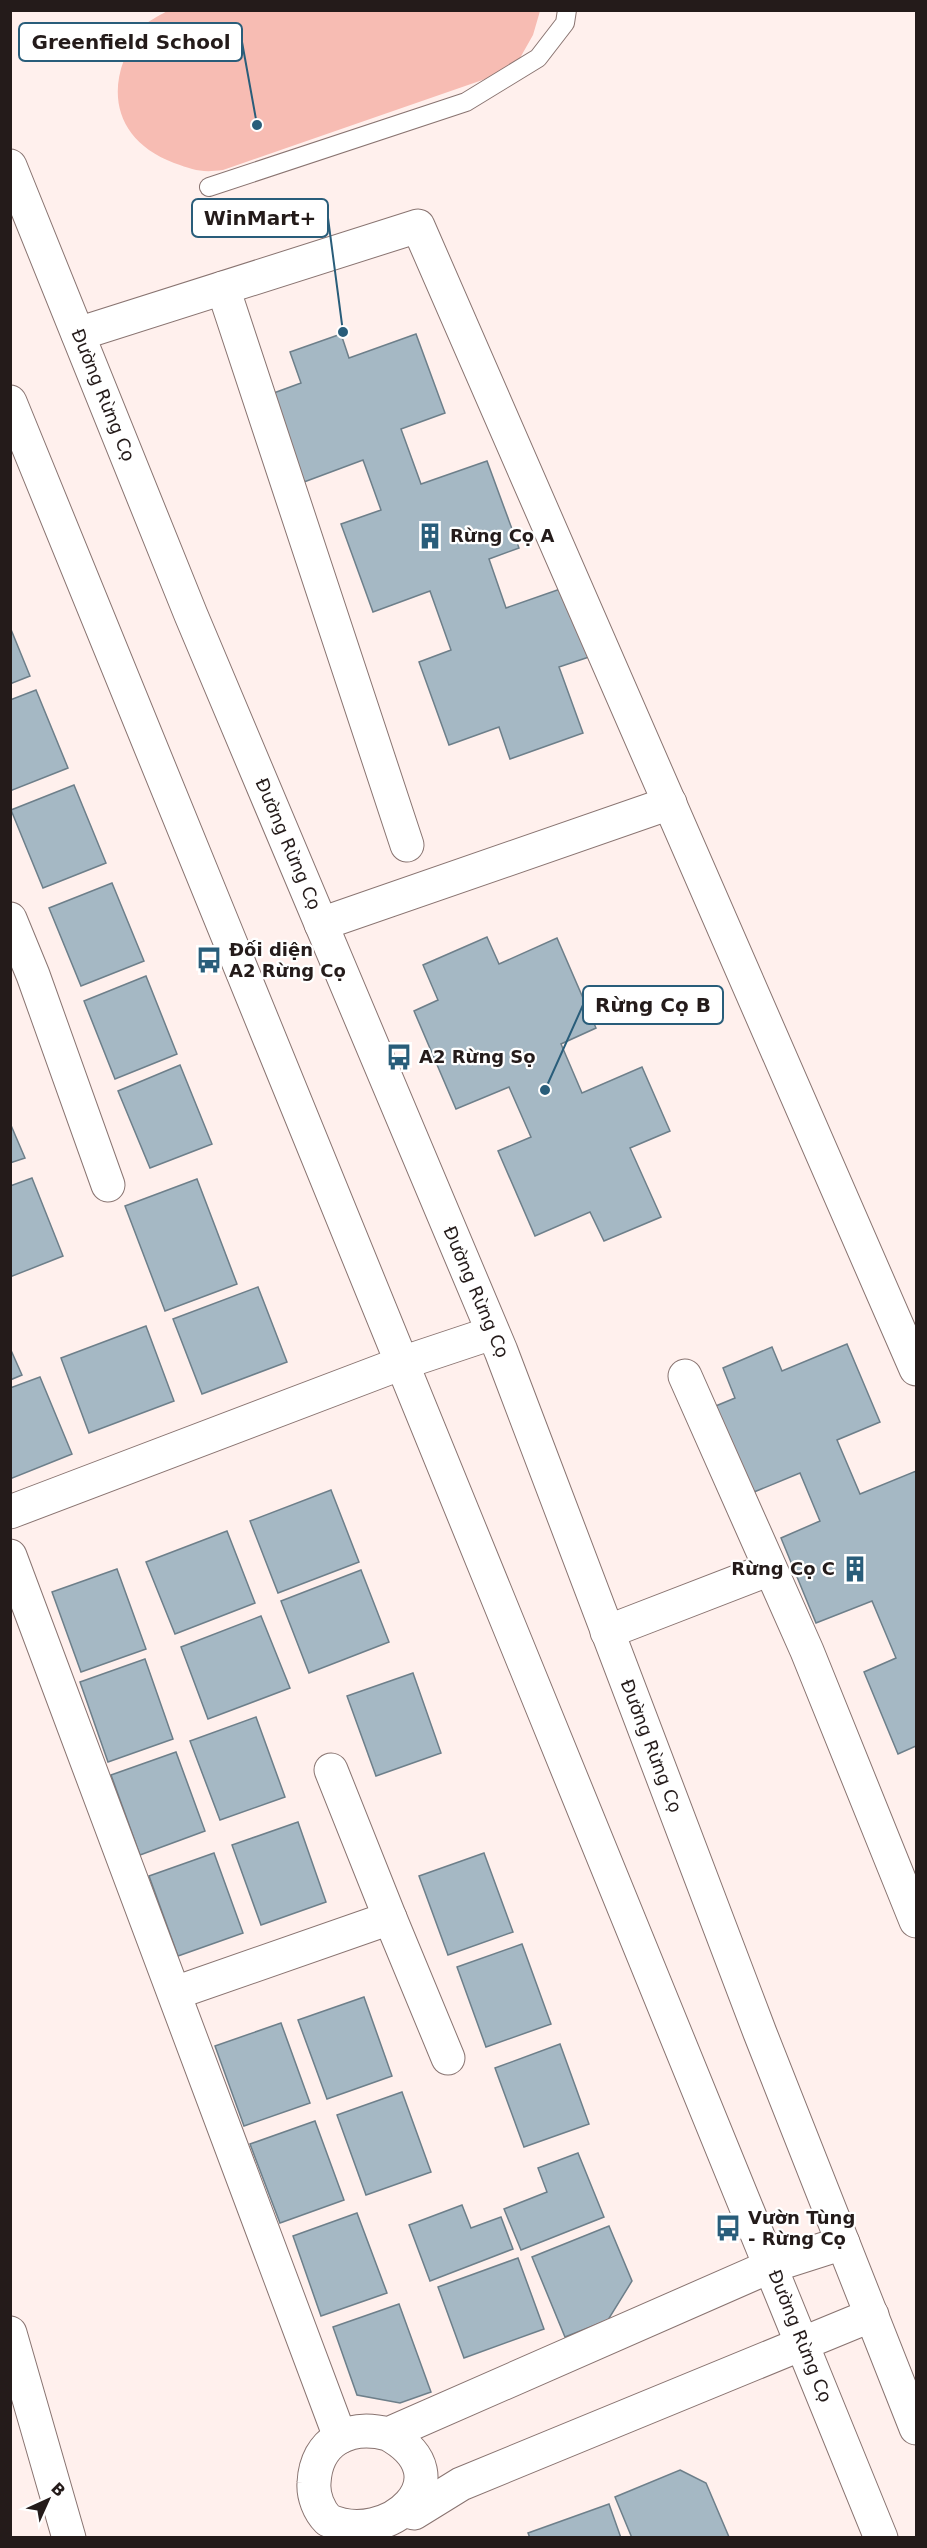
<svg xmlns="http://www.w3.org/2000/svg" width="927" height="2548" viewBox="0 0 927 2548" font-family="'DejaVu Sans',sans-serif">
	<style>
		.green { fill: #f7bcb3 }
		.building { fill: #a5b8c4; stroke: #6d7f8a; stroke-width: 1.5 }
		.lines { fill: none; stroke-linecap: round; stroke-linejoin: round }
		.service-casing { stroke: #897471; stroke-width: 20 }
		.minor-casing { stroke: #897471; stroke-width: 35 }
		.tertiary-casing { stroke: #897471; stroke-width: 35 }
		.service { stroke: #fff; stroke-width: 18 }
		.minor { stroke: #fff; stroke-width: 33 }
		.tertiary { stroke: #fff; stroke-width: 33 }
		.labels { text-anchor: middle; stroke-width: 4.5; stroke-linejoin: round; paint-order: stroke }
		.street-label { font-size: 18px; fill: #241b1a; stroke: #fff }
		.poi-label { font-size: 18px; font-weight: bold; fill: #241b1a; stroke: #fff; text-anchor: start }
		.leader { fill: none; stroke: #295d7a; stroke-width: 2 }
		.callout-dot { fill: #295d7a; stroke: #fff; stroke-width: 2 }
		.callout { fill: #fff; stroke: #295d7a; stroke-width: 2 }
		.callout-label { font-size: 20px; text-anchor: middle; font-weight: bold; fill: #241b1a }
	</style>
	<rect width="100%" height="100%" fill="#fff0ed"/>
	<path class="green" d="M167,11h373l-7,24 -13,23 -26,18 -271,94c-22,3 -29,0 -49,-7 -64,-24 -71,-82 -33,-134 6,-8 18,-13 26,-18z"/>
	<g class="building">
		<path d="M341,334l8,24 67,-24 29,79 -44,16 20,55 66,-23 32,87 -30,11 17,49 60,-21 26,69 -33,11 24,66 -73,26 -11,-32 -50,18 -30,-83 32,-12 -21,-59 -57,21 -32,-88 40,-14 -18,-50 -59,22 -33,-88 30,-11 -11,-31z"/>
		<path d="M10,627l20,49 -20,8z"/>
		<path d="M36,690l32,78 -58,23v-91z"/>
		<path d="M74,785l32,78 -63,25 -32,-78z"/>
		<path d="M112,883l32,78 -63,25 -32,-78z"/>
		<path d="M487,937l12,27 58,-26 39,90 -35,16 21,49 60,-26 28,64 -40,17 31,69 -57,24 -14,-29 -55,24 -37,-85 33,-14 -22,-50 -53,22 -42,-98 24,-11 -15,-35z"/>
		<path d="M146,976l31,78 -62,25 -31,-78z"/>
		<path d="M180,1065l32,79 -62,24 -32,-77z"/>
		<path d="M10,1123l15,35 -15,5z"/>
		<path d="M32,1178l31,78 -53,21v-91z"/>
		<path d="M197,1179l40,105 -72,27 -40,-105z"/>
		<path d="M258,1287l29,75 -85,32 -29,-75z"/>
		<path d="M146,1326l28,75 -85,32 -28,-75z"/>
		<path d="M847,1344l33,78 -43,18 23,54 56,-23v275l-18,8 -34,-82 32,-14 -24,-57 -56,22 -35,-85 39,-17 -20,-48 -58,24 -36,-87 29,-12 -12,-30 49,-21 10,24z"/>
		<path d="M10,1348l12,27 -12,5z"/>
		<path d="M40,1377l32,77 -62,25v-91z"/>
		<path d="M331,1490l28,72 -81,31 -28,-72z"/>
		<path d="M227,1531l28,72 -80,31 -29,-72z"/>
		<path d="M117,1569l29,80 -65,23 -29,-80z"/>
		<path d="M361,1570l28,72 -80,31 -28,-72z"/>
		<path d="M261,1616l29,72 -82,31 -27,-72z"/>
		<path d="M145,1659l28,80 -65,23 -28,-80z"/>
		<path d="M413,1673l28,80 -65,23 -29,-80z"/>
		<path d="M256,1717l29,80 -65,23 -30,-79z"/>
		<path d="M176,1752l29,79 -65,24 -29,-80z"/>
		<path d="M298,1822l28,80 -65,23 -29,-80z"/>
		<path d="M214,1853l29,80 -65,23 -29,-80z"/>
		<path d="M484,1853l29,79 -65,23 -29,-79z"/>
		<path d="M522,1944l29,80 -65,23 -29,-80z"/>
		<path d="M364,1997l28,79 -65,23 -29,-79z"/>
		<path d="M281,2023l29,80 -66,23 -29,-80z"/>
		<path d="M560,2044l29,80 -65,23 -29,-79z"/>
		<path d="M402,2092l29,80 -65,23 -29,-80z"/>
		<path d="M315,2121l29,79 -64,23 -30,-79z"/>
		<path d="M578,2153l26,64 -83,33 -17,-41 43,-17 -9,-24z"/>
		<path d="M462,2205l9,23 30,-11 12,32 -83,32 -21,-56z"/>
		<path d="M357,2213l30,80 -66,23 -28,-80z"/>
		<path d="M609,2226l23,55 -24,39 -43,17 -33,-80z"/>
		<path d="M518,2258l26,71 -80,29 -26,-71z"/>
		<path d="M399,2304l32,88 -31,11 -43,-8 -24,-68z"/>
		<path d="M680,2470l26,13 23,54 -97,1 -17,-41z"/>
		<path d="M609,2504l12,34h-91l-2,-5z"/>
	</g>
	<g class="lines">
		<g class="service-casing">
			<path id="service" d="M209,187l257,-85 72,-44 27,-35 2,-13"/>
		</g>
		<g class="minor-casing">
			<g id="minor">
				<path d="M223,288l184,557"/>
				<path d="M78,334l340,-108 498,1143"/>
				<path d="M10,919l23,56 75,210"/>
				<path d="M321,924l349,-121"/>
				<path d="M685,1376l122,275 109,270"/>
				<path d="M10,1512l392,-149 90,-30"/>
				<path d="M10,1556l330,881"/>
				<path d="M607,1632l163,-63"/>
				<path d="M390,1918l58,140"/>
				<path d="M175,1993l215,-75 -59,-148"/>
				<path d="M10,2333l59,205"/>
				<path d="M388,2434c79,44 -1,114 -60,86 -9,-9 -15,-24 -14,-37 2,-43 36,-59 74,-49l383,-168 72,-23"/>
				<path d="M414,2513l47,-29 411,-169"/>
			</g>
		</g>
		<g class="tertiary-casing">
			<g id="tertiary">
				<path d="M10,166l181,449 310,736 259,682 156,395"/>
				<path d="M10,402l871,2136"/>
			</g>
		</g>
		<use href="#service" class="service"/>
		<use href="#minor" class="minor"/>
		<use href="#tertiary" class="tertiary"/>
	</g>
	<defs>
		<g id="building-bare" transform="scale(2.07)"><path d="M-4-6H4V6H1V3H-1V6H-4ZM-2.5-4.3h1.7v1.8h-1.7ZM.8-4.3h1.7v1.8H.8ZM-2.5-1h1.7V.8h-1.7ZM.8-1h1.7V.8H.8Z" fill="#295d7a" stroke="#fff" stroke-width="2.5" paint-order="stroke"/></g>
		<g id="bus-bare" transform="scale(2.07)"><path d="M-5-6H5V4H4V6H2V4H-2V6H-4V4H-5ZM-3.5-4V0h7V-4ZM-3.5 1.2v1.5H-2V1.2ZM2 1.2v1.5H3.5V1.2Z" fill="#295d7a" stroke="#fff" stroke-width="2.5" paint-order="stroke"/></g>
	</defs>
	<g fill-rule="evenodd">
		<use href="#building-bare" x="430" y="536"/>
		<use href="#bus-bare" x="209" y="960"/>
		<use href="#bus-bare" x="399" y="1057"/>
		<use href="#building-bare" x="855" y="1569"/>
		<use href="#bus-bare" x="728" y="2228"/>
	</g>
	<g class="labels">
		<g class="street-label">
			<text transform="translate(103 395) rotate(68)" y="6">Đường Rừng Cọ</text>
			<text transform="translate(288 844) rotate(67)" y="6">Đường Rừng Cọ</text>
			<text transform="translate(476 1292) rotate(67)" y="6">Đường Rừng Cọ</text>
			<text transform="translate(651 1746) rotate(69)" y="6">Đường Rừng Cọ</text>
			<text transform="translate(800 2336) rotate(68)" y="6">Đường Rừng Cọ</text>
		</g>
		<g class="poi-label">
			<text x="450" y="542">Rừng Cọ A</text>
			<text x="229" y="956">Đối diện<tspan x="229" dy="21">A2 Rừng Cọ</tspan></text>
			<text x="419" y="1063">A2 Rừng Sọ</text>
			<text x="835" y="1575" text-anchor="end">Rừng Cọ C</text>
			<text x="748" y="2224">Vườn Tùng<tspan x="748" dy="21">- Rừng Cọ</tspan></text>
		</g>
	</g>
	<path class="leader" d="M257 125L242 42M343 332L328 218M545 1090L583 1005"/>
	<g class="callout-dot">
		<circle cx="257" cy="125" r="6"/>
		<circle cx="343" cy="332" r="6"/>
		<circle cx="545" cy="1090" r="6"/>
	</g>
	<g class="callout">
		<rect x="19" y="23" width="223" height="38" rx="6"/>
		<rect x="192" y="199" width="136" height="38" rx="6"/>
		<rect x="583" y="986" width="140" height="38" rx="6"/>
	</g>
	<g class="callout-label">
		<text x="131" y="49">Greenfield School</text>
		<text x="260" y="225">WinMart+</text>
		<text x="653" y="1012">Rừng Cọ B</text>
	</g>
	<rect width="927" height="2548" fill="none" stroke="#241b1a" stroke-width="24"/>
	<g transform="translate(48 2500) rotate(45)" stroke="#ffffff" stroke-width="4.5" paint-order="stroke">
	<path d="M0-4.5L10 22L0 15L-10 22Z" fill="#241b1a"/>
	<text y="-9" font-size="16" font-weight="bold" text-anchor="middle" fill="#241b1a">B</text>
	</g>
</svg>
